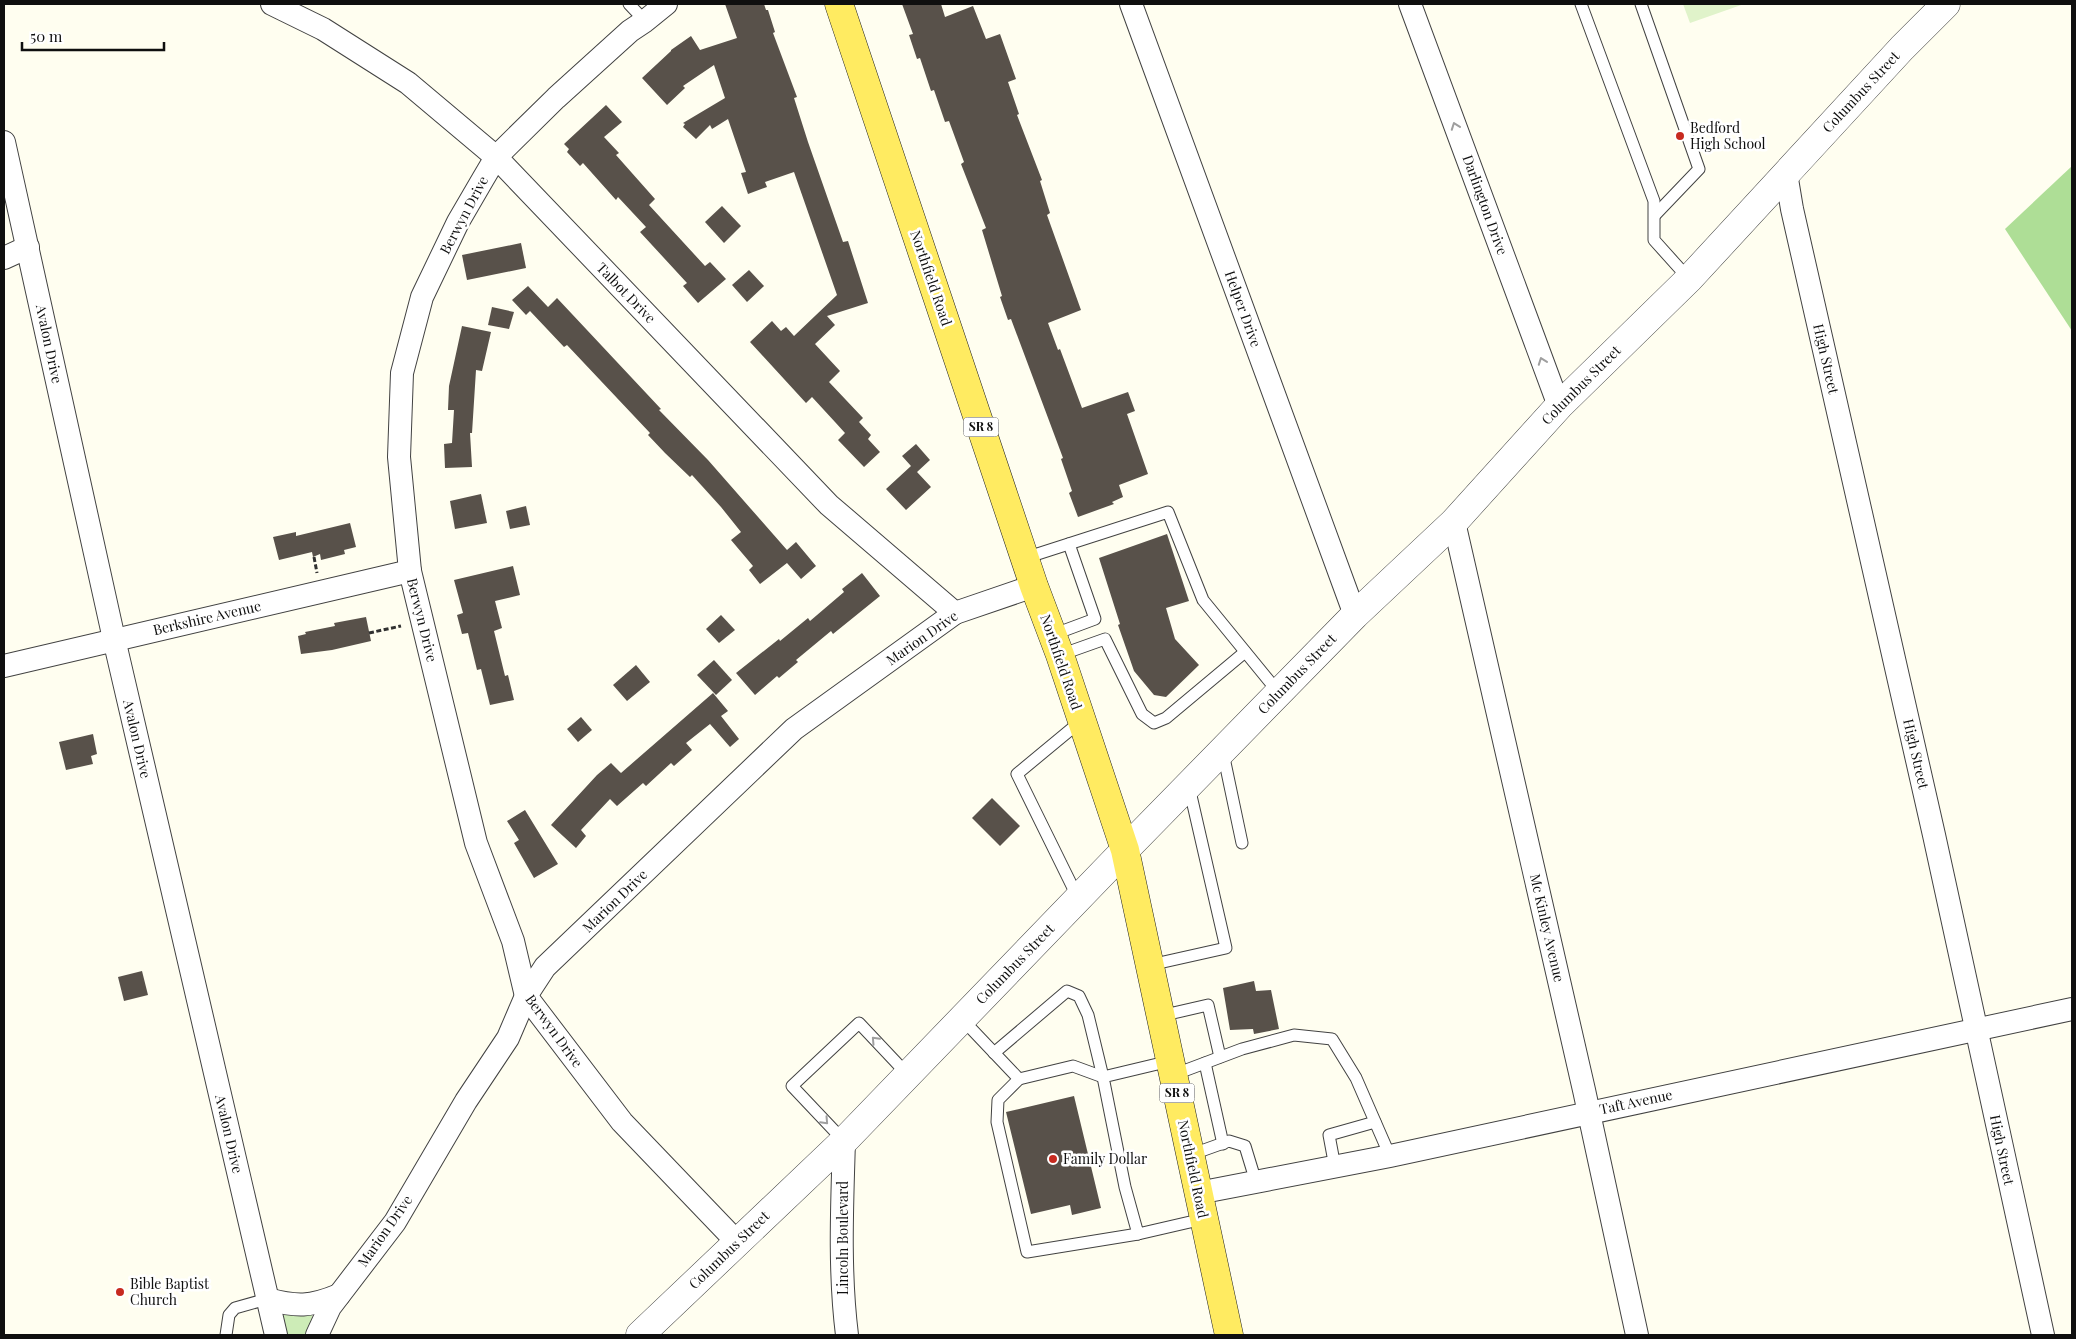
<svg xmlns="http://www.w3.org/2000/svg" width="2076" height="1339" viewBox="0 0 2076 1339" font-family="'Playfair Display',serif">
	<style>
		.green { fill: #cdecb7 }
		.forest { fill: #aede96 }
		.pitch { fill: #e0f3ca }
		.building { fill: #58514a }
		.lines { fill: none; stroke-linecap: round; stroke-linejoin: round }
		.service-casing { stroke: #424242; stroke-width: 13 }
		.minor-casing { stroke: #424242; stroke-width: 24 }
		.tertiary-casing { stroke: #424242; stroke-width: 29 }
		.primary-casing { stroke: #202020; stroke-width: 29 }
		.path { stroke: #313131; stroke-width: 3; stroke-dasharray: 5 2.5; stroke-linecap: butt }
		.service { stroke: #fff; stroke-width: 11 }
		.minor { stroke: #fff; stroke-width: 22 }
		.tertiary { stroke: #fff; stroke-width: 28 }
		.primary { stroke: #ffeb61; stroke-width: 28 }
		.oneway { stroke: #9f9f9f }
		.poi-dot { fill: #c72a1f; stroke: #fff; stroke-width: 2 }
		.labels { text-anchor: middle; stroke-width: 5; stroke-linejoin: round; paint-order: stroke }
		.shield { fill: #fff; stroke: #575757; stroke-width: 1 }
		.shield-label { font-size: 12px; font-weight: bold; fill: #0f0f0f }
		.street-label { font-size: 14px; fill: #0f0f0f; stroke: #fff }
		.poi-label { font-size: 14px; fill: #0f0f0f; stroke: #fff; text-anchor: start }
	</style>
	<rect width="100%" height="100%" fill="#fffef0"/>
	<path class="green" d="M281,1310l31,5 1,3 -7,17h-21z"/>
	<path class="forest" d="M2072,166v165l-67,-102z"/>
	<path class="pitch" d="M1683,4h61l-54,19z"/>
	<g class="building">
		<path d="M725,4h39l2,6h2l7,22 -2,1 24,64 -3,1 14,44 35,100 5,-1 20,62 -41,13 8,9 -20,19 25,27 -11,11 34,36 -4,4 12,13 -3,4 12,13 -16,15 -26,-27 7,-7 -10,-11 -23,-25 -6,6 -56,-61 22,-21 9,10 5,-4 8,9 43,-41 -43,-123 -29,10 2,5 -19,7 -7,-21 5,-1 -18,-53 -16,10 -2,-4 -14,14 -13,-12 2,-3 -2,-1 42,-25 -11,-33 -31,21 2,2 -18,17 -25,-27 29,-27v-1l20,-14 9,14 37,-12z"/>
		<path d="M902,4h39l4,13 28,-11 13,33 14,-5 16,45 -8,3 11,32 -2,1 25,65 -2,1 10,32 -3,2 34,95 -33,13 10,27 2,-1 22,59 46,-16 7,19 -8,3 21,60 -29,11 4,12 -11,5 2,2 -36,13 -9,-24 3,-2 -11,-32 2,-1 -52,-139 -3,1 -8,-23 2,-1 -20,-66 4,-2 -25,-64 3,-2 -15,-41 -4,1 -11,-32 -3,1 -11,-33 -3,1 -8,-24 4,-1z"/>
		<path d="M606,105l16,17 -18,15 15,16 -3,2 39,44 -6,6 56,61 5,-4 16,17 -28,24 -15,-17 4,-3 -47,-51 6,-5 -28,-30 -2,3 -33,-37 -3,3 -13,-14 2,-3 -5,-5z"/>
		<path d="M722,206l19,20 -17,17 -19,-21z"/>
		<path d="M521,243l5,25 -59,12 -5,-25z"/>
		<path d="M749,270l15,16 -17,16 -15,-17z"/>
		<path d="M528,286l20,21 9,-9 104,111 -2,1 49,50 79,90 9,-8 20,24 -15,13 -14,-16 -27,21 -11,-14 4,-4 -22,-26 10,-8 -20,-25 -29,-32 -2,2 -25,-24 -17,-18 2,-2 -83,-88 -3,2 -34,-36 -4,4 -14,-15z"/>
		<path d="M492,307l22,5 -5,17 -21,-4z"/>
		<path d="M462,326l29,6 -9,39 -6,-1 -4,63h-2l2,34 -27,1 -1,-24 8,-1 2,-33h-6l1,-24z"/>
		<path d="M916,444l14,16 -13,12 14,15 -25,23 -20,-21 25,-23 -9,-10z"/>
		<path d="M481,494l6,29 -32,6 -5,-28z"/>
		<path d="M526,506l4,19 -20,4 -4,-18z"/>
		<path d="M350,523l6,24 -12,3 1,4 -24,6 -1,-6 -7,3 -1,-5 -33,8 -6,-23 23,-5v4z"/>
		<path d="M1167,534l22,67 -23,7 9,31 24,26 -33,32 -12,-2 -20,-24 -16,-46 2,-1 -21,-66z"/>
		<path d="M513,566l7,29 -25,6 7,27 -8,3 11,45 3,-1 6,25 -24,5 -9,-36 -4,1 -9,-37 -6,1 -5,-19 6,-2 -9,-33z"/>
		<path d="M862,573l18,23 -47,38 -2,-3 -35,29 2,2 -19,16 -2,-2 -22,19 -19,-22 43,-34 1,2 28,-23 2,3 34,-29 -2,-3z"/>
		<path d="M721,615l14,15 -16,13 -13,-14z"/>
		<path d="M366,617l5,24 -39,9 -31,4 -3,-18 8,-2 -1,-2 30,-6 -1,-3z"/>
		<path d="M714,660l18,20 -16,15 -19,-20z"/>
		<path d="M636,665l14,17 -23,19 -14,-16z"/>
		<path d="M713,693l15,18 -7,5 18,23 -9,8 -20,-23 -24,19 6,7 -18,16 -3,-3 -25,23 -3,-3 -26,23 -7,-7 -29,31 5,6 -10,12 -25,-23 46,-50 14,-12 10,10z"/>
		<path d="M581,717l11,13 -14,12 -11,-13z"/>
		<path d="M93,734l4,20 -6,2 2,8 -27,6 -7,-28z"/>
		<path d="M992,798l28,28 -20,20 -28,-28z"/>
		<path d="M525,810l33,54 -24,14 -20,-35 5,-3 -12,-19z"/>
		<path d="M142,971l6,24 -24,6 -6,-24z"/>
		<path d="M1254,981l2,10 15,-1 8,39 -25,5 -1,-5 -23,1 -7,-42z"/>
		<path d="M1074,1096l27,112 -29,7 -2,-10 -39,9 -25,-102z"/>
	</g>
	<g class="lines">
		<g class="service-casing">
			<g id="service">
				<path d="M629,4l16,17"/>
				<path d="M1581,4l73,197v39l35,39"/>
				<path d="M1641,4l58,165 -44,46"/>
				<path d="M1025,558l143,-46 35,88 76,93"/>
				<path d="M1052,635l43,-16 -26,-75"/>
				<path d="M1060,655l45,-16 37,75 12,9 12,-5 79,-66"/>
				<path d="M1223,753l19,90"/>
				<path d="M1078,898l-61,-124 64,-53"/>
				<path d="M1150,965l76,-17 -37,-161"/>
				<path d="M1160,1016l48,-11 12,52"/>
				<path d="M962,1019l57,60 54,-13 30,11"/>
				<path d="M994,1053l73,-62 12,5 9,19 15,62"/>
				<path d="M1170,1061l-67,16 22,110 13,47 65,-15"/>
				<path d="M1205,1063l18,81"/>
				<path d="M1173,1075l69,-26 52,-14 38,4 24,39 34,78"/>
				<path d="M1019,1079l-21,21 -1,22 30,130 111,-18"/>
				<path d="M844,1141l-52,-55 67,-63 49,52"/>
				<path d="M1190,1155l39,-14 16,5 11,36"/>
				<path d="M1335,1167l-6,-32 46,-13"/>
				<path d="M226,1335l3,-20 6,-7 32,-9"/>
			</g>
		</g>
		<g class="minor-casing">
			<g id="minor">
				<path d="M272,4l51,25 85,54 88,74 333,348 126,108"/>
				<path d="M666,4l-21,17 -15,10 -74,67 -60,59 -13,22 -25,43 -36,75 -20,76 -3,84 11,114 66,272 37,98 13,55 96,126 115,120"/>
				<path d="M1131,4l224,611"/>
				<path d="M1410,4l149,402"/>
				<path d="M4,142l110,497 162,696"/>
				<path d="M1786,173l6,36 142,626 109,500"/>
				<path d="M4,258l24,-11"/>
				<path d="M1454,522l130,568 53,245"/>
				<path d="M4,666l406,-95"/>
				<path d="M844,1141c-2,65 -5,130 3,194"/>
				<path d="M1198,1193l192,-37 682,-147"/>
				<path d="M267,1299c30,8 43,8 72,-4"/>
				<path d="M317,1335l13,-28 65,-85 71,-121 42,-63 18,-42 19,-29 249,-238 161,-116 79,-27"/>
			</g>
		</g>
		<g class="tertiary-casing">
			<path id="tertiary" d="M640,1335l204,-194 281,-291 230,-235 99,-93 105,-116 130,-127 213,-231 44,-44"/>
		</g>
		<g class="primary-casing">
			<path id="primary" d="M839,4l195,582 26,69 65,195 104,485"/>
		</g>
		<g class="path">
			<path d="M314,557l3,16"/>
			<path d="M369,633l32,-7"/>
		</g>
		<use href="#service" class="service"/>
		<use href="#minor" class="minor"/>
		<use href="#tertiary" class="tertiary"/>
		<use href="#primary" class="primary"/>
	</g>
	<defs><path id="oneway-chevron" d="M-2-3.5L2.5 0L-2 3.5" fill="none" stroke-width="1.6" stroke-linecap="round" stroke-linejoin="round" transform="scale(1.25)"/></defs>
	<g class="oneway">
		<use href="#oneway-chevron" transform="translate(1455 126) rotate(-110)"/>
		<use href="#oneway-chevron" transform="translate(1542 361) rotate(-110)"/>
		<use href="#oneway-chevron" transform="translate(875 1040) rotate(-133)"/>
		<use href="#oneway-chevron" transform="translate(825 1121) rotate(47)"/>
	</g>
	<g class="poi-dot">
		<circle cx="1680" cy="136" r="5"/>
		<circle cx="1053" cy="1159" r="5"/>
		<circle cx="120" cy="1292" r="5"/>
	</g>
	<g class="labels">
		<g class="shield">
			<rect x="963.5" y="417.5" width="35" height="19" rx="4"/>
			<rect x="1159.5" y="1083.5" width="35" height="19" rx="4"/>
		</g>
		<g class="shield-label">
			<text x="981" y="431">SR 8</text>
			<text x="1177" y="1097">SR 8</text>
		</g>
		<g class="street-label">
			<text transform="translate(1861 92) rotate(-47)" y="5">Columbus Street</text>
			<text transform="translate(1485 205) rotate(70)" y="5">Darlington Drive</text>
			<text transform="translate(464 215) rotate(-62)" y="5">Berwyn Drive</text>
			<text transform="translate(931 278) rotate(71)" y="5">Northfield Road</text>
			<text transform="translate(626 293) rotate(46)" y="5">Talbot Drive</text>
			<text transform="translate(1243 309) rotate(70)" y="5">Helper Drive</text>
			<text transform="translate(49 344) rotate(78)" y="5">Avalon Drive</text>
			<text transform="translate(1826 359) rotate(77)" y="5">High Street</text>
			<text transform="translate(1581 385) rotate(-45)" y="5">Columbus Street</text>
			<text transform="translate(207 618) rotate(-13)" y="5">Berkshire Avenue</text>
			<text transform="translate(422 620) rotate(76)" y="5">Berwyn Drive</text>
			<text transform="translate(922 638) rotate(-35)" y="5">Marion Drive</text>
			<text transform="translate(1061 662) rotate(71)" y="5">Northfield Road</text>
			<text transform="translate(1297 674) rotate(-46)" y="5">Columbus Street</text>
			<text transform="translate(137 739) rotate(77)" y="5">Avalon Drive</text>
			<text transform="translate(1916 754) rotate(77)" y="5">High Street</text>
			<text transform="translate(615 901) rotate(-44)" y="5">Marion Drive</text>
			<text transform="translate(1547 928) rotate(77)" y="5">Mc Kinley Avenue</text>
			<text transform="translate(1015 964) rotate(-46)" y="5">Columbus Street</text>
			<text transform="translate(554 1031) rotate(54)" y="5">Berwyn Drive</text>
			<text transform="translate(1636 1102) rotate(-12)" y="5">Taft Avenue</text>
			<text transform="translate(229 1134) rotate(77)" y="5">Avalon Drive</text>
			<text transform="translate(2002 1150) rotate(78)" y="5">High Street</text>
			<text transform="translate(1193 1169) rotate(78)" y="5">Northfield Road</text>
			<text transform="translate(385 1231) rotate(-55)" y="5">Marion Drive</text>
			<text transform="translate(843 1238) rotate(-90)" y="5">Lincoln Boulevard</text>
			<text transform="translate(729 1250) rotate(-44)" y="5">Columbus Street</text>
		</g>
		<g class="poi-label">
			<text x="1690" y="133">Bedford<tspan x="1690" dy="16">High School</tspan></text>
			<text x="1063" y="1164">Family Dollar</text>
			<text x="130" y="1289">Bible Baptist<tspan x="130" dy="16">Church</tspan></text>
		</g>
	</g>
	<rect width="2076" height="1339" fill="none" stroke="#0f0f0f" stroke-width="10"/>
	<path d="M22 42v8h142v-8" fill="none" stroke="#0f0f0f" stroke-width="2.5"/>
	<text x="30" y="42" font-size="15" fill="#0f0f0f" stroke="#ffffff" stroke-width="4" paint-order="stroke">50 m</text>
</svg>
